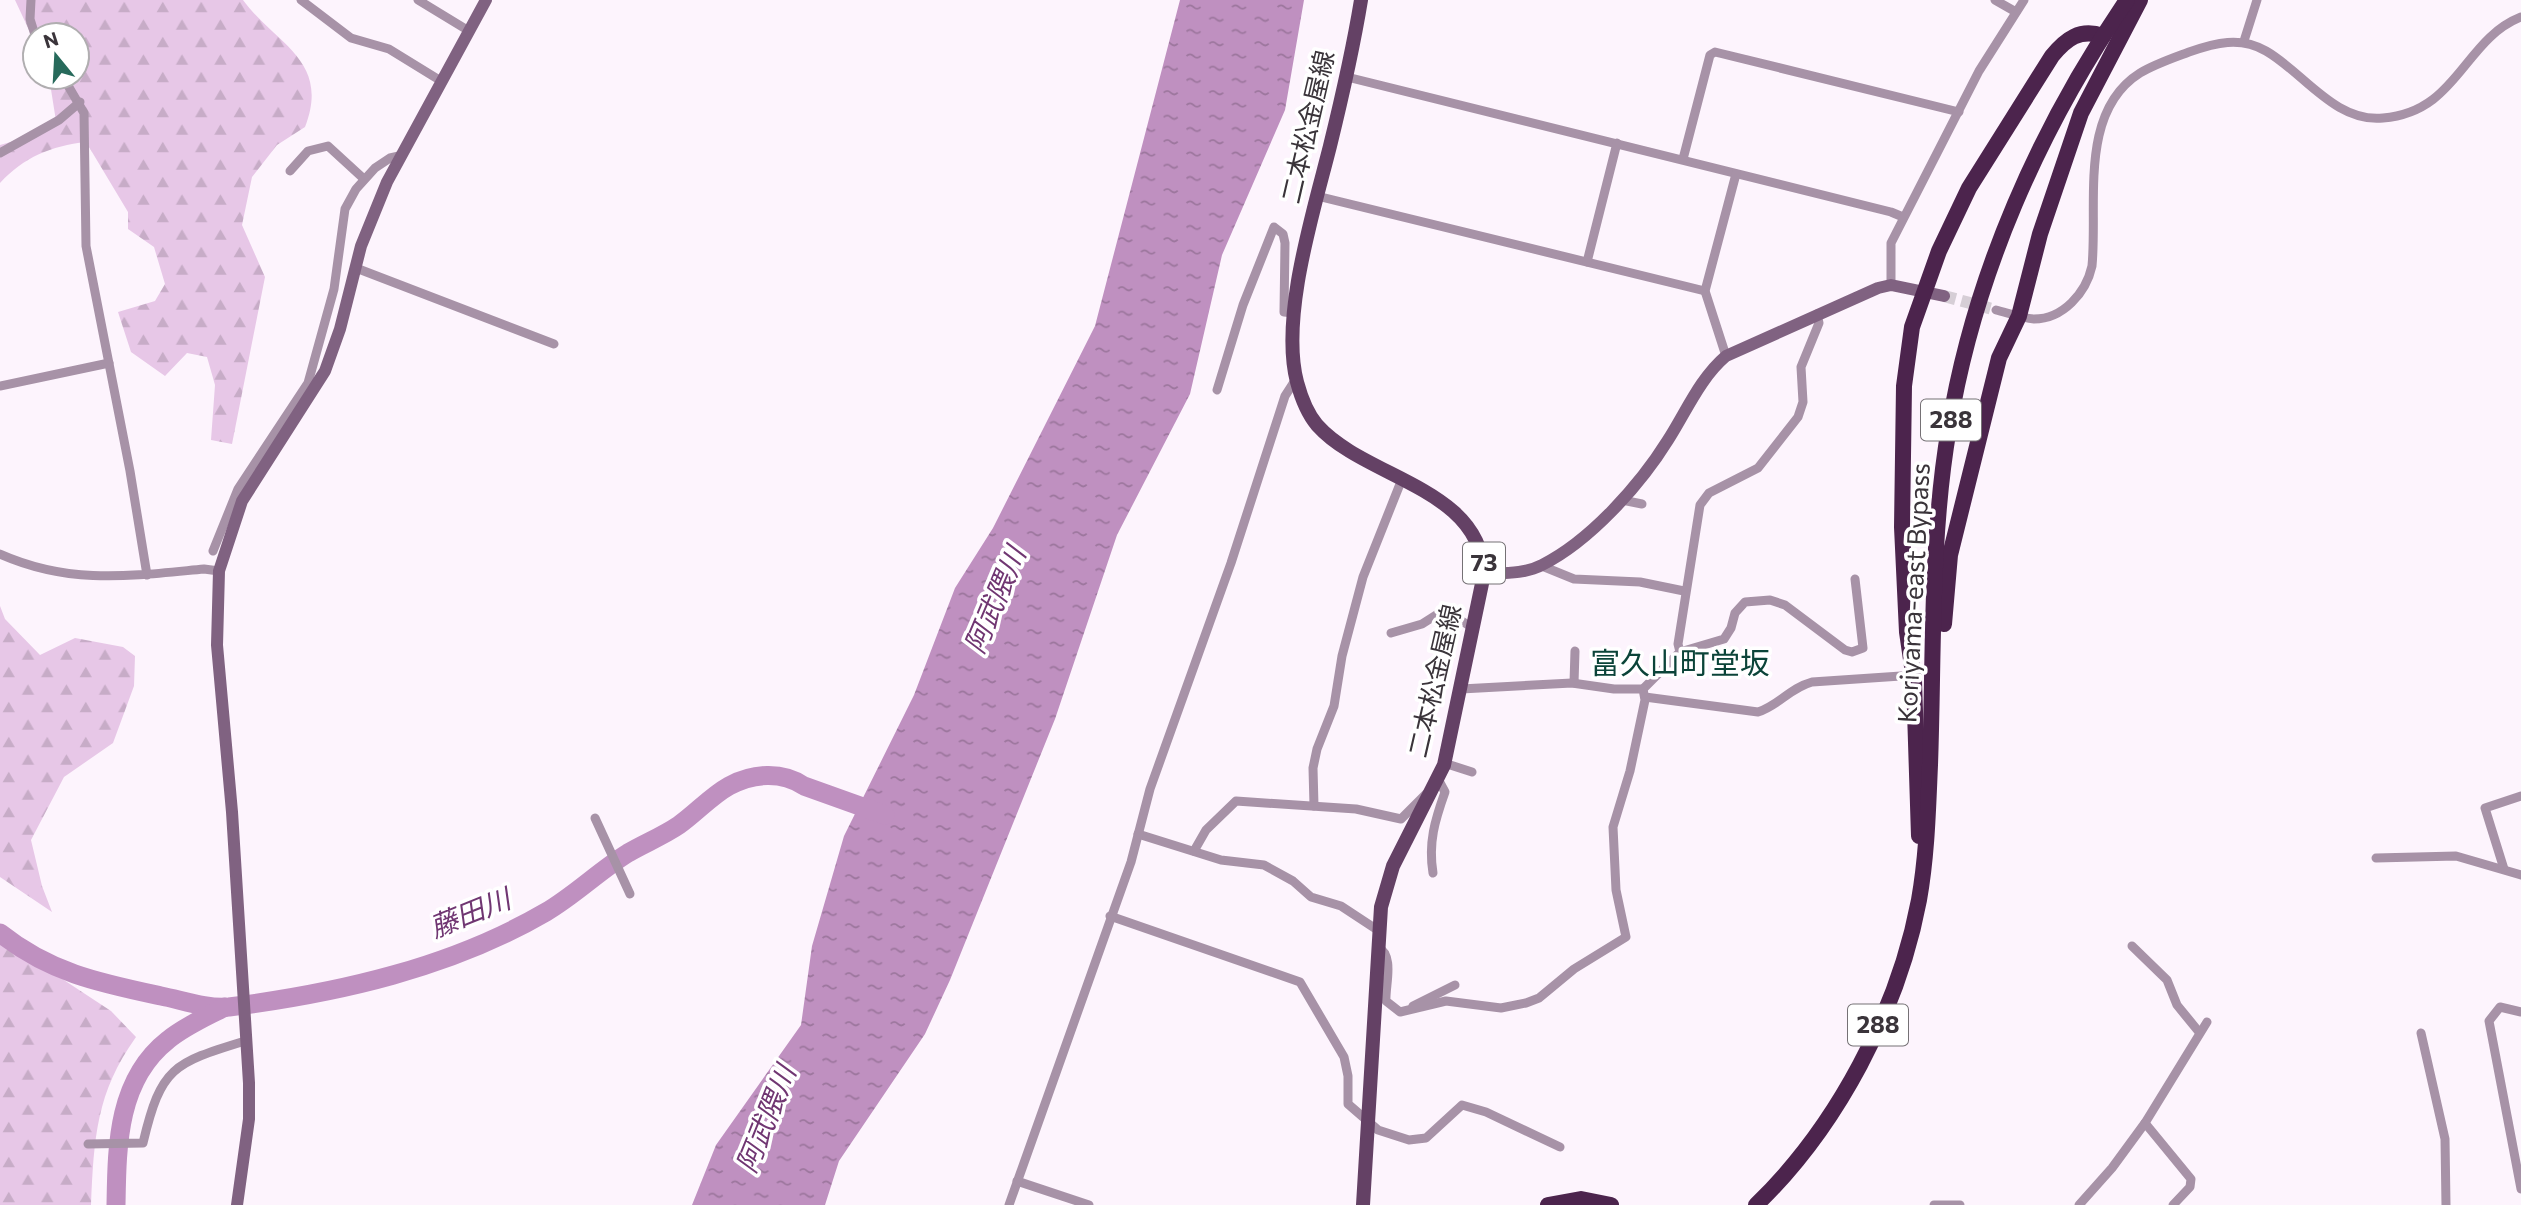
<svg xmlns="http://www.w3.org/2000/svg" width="2521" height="1205" viewBox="0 0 2521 1205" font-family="Commissioner,'Noto Sans JP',sans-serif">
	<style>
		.forest { fill: url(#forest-firs) }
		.water { fill: url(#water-ripples) }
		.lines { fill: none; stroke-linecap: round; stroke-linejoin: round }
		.river { stroke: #bf90c0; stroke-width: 19 }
		.secondary-tunnel { stroke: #d6ced6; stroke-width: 12; stroke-dasharray: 12 6; stroke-linecap: butt }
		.street { stroke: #a792a7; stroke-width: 9 }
		.secondary { stroke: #806281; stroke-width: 12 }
		.primary { stroke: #644165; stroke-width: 14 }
		.highway { stroke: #4c244d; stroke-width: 16 }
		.labels { text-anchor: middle; stroke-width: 7; stroke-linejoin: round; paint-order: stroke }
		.shield { fill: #fff; stroke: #757175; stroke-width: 2 }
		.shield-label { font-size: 24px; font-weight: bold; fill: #3a343a }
		.street-label { font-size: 26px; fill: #3a343a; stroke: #fff }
		.water-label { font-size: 28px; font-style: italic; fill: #703672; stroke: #fff }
		.quarter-label { font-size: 30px; fill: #0b4439; stroke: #fff }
	</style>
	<defs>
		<pattern id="forest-firs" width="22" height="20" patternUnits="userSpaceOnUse" patternTransform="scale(1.75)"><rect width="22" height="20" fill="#e7c7e7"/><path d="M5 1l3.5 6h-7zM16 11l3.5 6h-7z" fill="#c7acc7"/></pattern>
		<pattern id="water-ripples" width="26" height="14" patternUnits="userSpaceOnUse" patternTransform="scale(1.75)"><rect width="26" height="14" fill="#bf90c0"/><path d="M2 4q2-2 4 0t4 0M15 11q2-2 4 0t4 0" fill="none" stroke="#9c769d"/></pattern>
	</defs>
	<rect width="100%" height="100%" fill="#fdf4fd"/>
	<g class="forest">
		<path d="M15,0h228c32,44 88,60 62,127l-28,18 -25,32 -10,48 23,52 -33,167 -21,-4 4,-55 -8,-28 -20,-4 -22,23 -34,-24 -13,-40 37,-11 10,-17 -11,-37 -26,-18v-17l-42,-70c-35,4 -62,15 -86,41v-38l25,-7 31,-17 -7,-44h28v-42h-42v8z"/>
		<path d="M0,606l5,13 35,36 35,-17 48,9 12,9 -1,30 -21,57 -49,34 -33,63 11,46 10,26 -52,-35z"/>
		<path d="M0,938l111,73 25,26c-40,56 -42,101 -45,168h-91z"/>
	</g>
	<path class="water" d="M1180,0h124l-19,110 -63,145 -32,139 -73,141 -62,184 -105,261 -25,54 -86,127 -14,44h-133l24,-60 85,-120 11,-79 32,-110 70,-141 41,-107 38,-60 102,-202z"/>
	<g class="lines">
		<g class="river">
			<path d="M0,933c50,40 100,50 161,63 21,4 45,13 68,11 109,-14 221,-39 317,-95 29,-17 53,-41 82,-59 17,-10 35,-17 51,-28 17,-12 32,-29 50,-39 24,-13 53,-15 75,0l81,29"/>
			<path d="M116,1205c1,-59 1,-125 52,-165 17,-14 38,-23 57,-33"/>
		</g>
		<path class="secondary-tunnel" d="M1944,296l52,14"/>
		<g class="street">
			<path d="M31,0l-1,19 5,16"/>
			<path d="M301,0l50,38 38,11 52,32"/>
			<path d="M418,0l51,31"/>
			<path d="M1995,0l21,12"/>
			<path d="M2244,41l13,-41"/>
			<path d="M63,77l21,36 2,133 44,225 17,104"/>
			<path d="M1347,77l544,135 12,5"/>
			<path d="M0,153l59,-33 21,-18"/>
			<path d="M1683,159l27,-104 5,-3 244,60"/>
			<path d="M290,171l18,-20 20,-5 36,33"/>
			<path d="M1317,196l388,95"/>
			<path d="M1587,262l30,-119"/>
			<path d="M356,268l198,76"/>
			<path d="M1891,285v-42l88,-172 45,-71"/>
			<path d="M1996,310c12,3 26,8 38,9 29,0 52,-26 58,-53 6,-62 -14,-154 48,-193 15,-9 33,-15 49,-21 26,-9 51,-16 77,-1 37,21 69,72 117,67 75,-6 80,-78 138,-101"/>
			<path d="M1726,356l-21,-65 31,-117"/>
			<path d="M0,386l109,-23"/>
			<path d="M1217,390l26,-85 31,-78 9,7 2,9 -1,69 10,1"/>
			<path d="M1622,500l20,4"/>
			<path d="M213,551l25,-62 70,-106 26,-94 11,-80 11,-20 19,-21 15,-10 9,-2"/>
			<path d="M0,554c70,31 130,22 204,15l15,2"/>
			<path d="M1542,566l32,13 66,3 44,9"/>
			<path d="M1391,633l31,-9 22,-14 29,18"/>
			<path d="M1680,652l-2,-8 22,-139 9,-12 49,-25 40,-51 5,-15 -2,-35 18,-44 -2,-9"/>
			<path d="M1574,683l1,-32"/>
			<path d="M1643,689l37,-37 44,-13 7,-11 4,-15 10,-11 25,-2 15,5 60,45 7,2 11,-4 -8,-69"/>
			<path d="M1645,697l113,15c20,-6 32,-24 54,-30l89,-6"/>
			<path d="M1444,763l28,9"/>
			<path d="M1314,806l-1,-38 4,-19 17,-43 8,-50 21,-79 39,-98"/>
			<path d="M595,818l35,76"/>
			<path d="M1138,834l83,26 43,5 29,16 18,16 30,9 38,25"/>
			<path d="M1194,851l12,-21 30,-29 120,8 45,10 25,-25"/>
			<path d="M2376,858l80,-2 65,19"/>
			<path d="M2504,869l-19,-61 36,-12"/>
			<path d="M1433,873c-5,-30 2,-53 12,-81l-7,-13"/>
			<path d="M1110,916l190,66 44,75 4,19v28l30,26 31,10 17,-2 36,-33 24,7 74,35"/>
			<path d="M2132,946l35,34 10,25 22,27"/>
			<path d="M1378,947c17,9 7,38 8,54l14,11 46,-11 55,7 25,-5 13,-5 35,-29 52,-32 -10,-47 -3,-63 17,-56 15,-71 -2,-11h-29l-42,-6 -111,6"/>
			<path d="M1413,1006l42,-21"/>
			<path d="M2521,1012l-21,-5 -11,14 32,168"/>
			<path d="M2421,1033l24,106 1,66"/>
			<path d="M2145,1123l46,56 -1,8 -17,18"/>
			<path d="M88,1144l55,-1c18,-76 30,-80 102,-102"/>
			<path d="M1017,1181l72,24"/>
			<path d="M1009,1205l122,-343 19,-73 81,-226 54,-167 11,-17"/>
			<path d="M1934,1205h26"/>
			<path d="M2079,1205l33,-37 33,-45 62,-101"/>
		</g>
		<g class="secondary">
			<path d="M1484,574c19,-1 41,0 58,-9 48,-24 98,-80 126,-125 18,-28 32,-62 58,-84l152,-68 13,-3 53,11"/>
			<path d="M237,1205l12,-86v-36l-17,-271 -15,-167 2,-74 23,-70 83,-130 15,-42 21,-83 26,-64 99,-182"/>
		</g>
		<path class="primary" d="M1361,0c-8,49 -19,97 -31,146 -16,64 -50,171 -33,236 4,15 10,31 20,43 48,54 164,62 167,149l-40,191 -51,101 -12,41 -18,298"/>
		<g class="highway">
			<path d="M1944,624l6,-69 49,-197 20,-42 21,-82 41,-121 59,-113"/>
			<path d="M1919,836l-5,-156 -7,-48 -5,-105 2,-141 8,-59 27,-76 30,-63 83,-132c14,-17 28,-28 51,-20"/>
			<path d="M1548,1205l33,-6 30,6"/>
			<path d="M1756,1205c81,-78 142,-194 163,-305 8,-45 9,-90 11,-135 4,-112 0,-227 19,-337 25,-153 91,-301 178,-428"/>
		</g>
	</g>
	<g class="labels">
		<g class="shield">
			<rect x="1921" y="399.5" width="60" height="41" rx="5"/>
			<rect x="1463" y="542.5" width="42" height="41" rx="5"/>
			<rect x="1848" y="1004.5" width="60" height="41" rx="5"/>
		</g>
		<g class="shield-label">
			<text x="1951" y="428">288</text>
			<text x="1484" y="571">73</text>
			<text x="1878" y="1033">288</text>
		</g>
		<g class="street-label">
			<text transform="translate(1308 127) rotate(-77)" y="9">二本松金屋線</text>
			<text transform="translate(1914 593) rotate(-87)" y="9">Koriyama-east Bypass</text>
			<text transform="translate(1435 681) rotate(-77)" y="9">二本松金屋線</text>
		</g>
		<g class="water-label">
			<text transform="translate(995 600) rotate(-67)" y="10">阿武隈川</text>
			<text transform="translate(470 913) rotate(-22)" y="10">藤田川</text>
			<text transform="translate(766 1119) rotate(-68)" y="10">阿武隈川</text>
		</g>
		<g class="quarter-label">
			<text x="1680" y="674">富久山町堂坂</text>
		</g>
	</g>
	<g transform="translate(56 56) rotate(342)"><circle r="33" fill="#ffffff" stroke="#b0aeb0" stroke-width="2"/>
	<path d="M0-5L12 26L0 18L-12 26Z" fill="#276a5b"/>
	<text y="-10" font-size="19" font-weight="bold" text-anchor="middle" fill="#3a343a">N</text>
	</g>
</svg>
